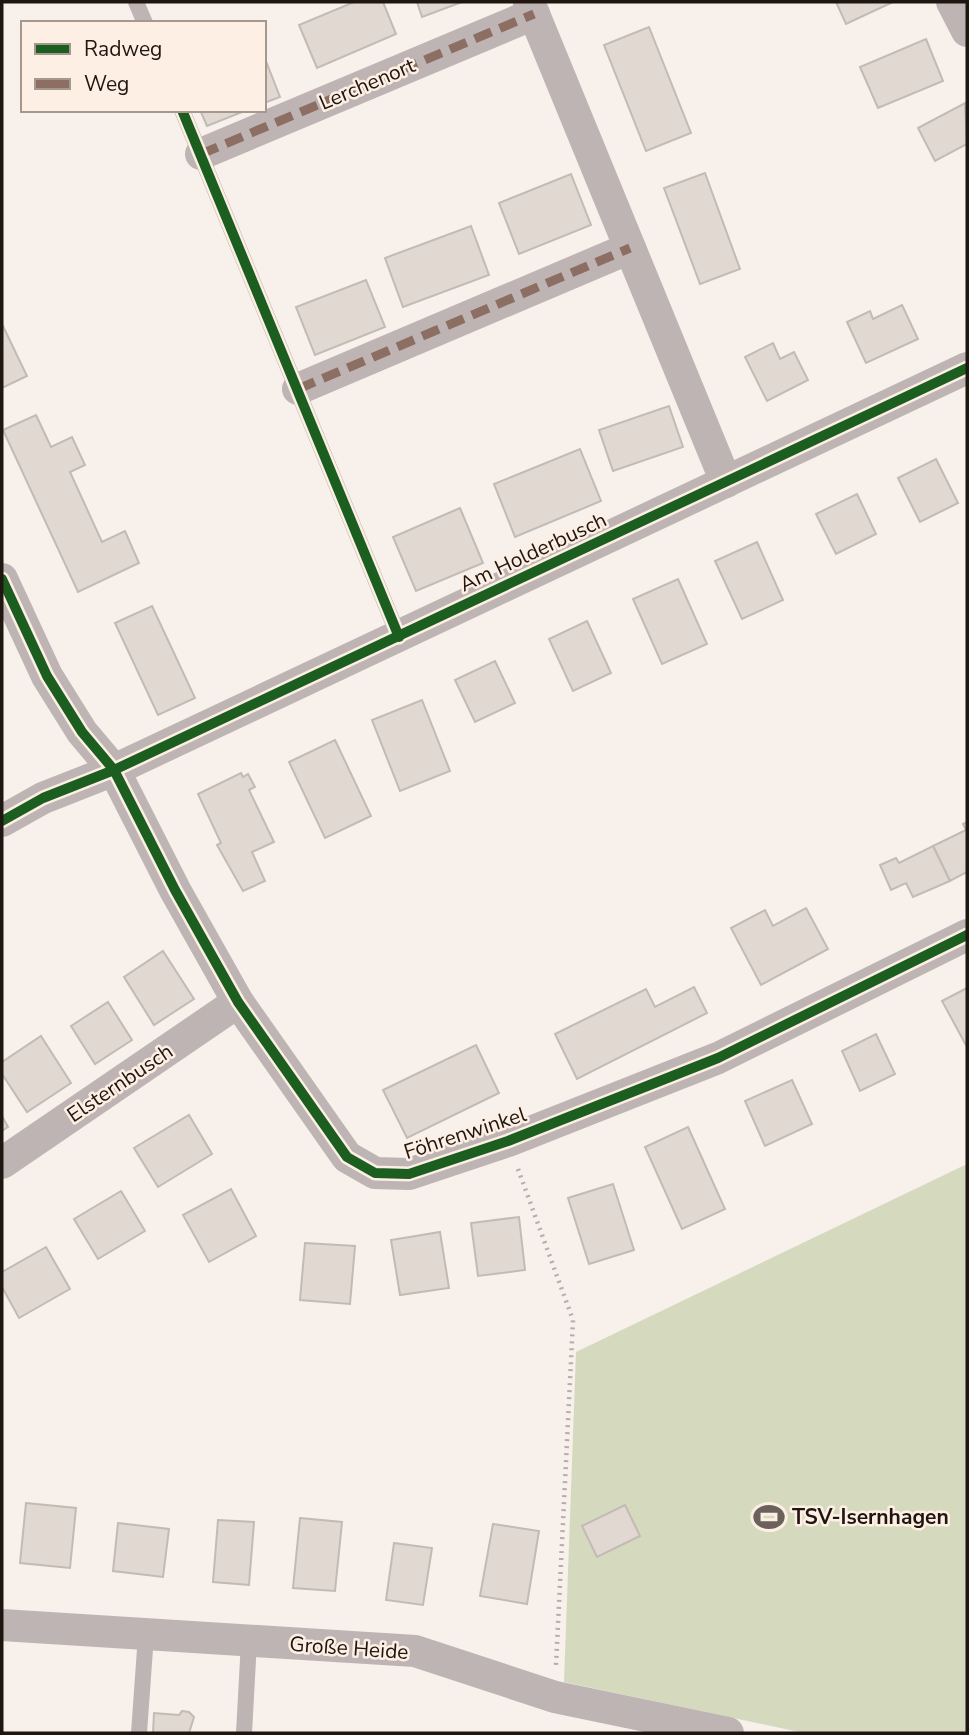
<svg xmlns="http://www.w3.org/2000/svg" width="969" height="1735" viewBox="0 0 969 1735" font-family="'Nunito Sans',sans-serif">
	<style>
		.green { fill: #d5dabf }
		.building { fill: #e0d8d1; stroke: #c2bbb5; stroke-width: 2 }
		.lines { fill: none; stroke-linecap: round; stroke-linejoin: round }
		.path { stroke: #b6aead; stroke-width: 4.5; stroke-dasharray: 2 5; stroke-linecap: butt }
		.lane { stroke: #beb4b4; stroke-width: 16 }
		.street { stroke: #beb4b4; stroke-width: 32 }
		.quiet { stroke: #8d6e63; stroke-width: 9; stroke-dasharray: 18 9; stroke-linecap: butt }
		.cycleway-casing { stroke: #feefe4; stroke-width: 15 }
		.cycleway { stroke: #1b5e20; stroke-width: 10 }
		.labels { text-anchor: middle; stroke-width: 5; stroke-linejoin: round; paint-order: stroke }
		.street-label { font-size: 21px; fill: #1f1610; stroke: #feefe4 }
		.poi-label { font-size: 21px; font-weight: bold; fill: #1f1610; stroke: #feefe4; text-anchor: start }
	</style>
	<rect width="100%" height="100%" fill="#f8f0ea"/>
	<path class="green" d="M967,1164v569h-163l-240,-51 12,-330z"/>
	<g class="building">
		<path d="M354,2h29l13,32 -79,34 -18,-43z"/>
		<path d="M417,2h45l-40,15z"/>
		<path d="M836,2h57l-47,22z"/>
		<path d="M649,27l42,106 -45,18 -42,-106z"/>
		<path d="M926,39l17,42 -65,27 -18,-41z"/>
		<path d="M264,56l16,41 -16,6z"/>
		<path d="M965,103l2,41 -32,17 -17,-33z"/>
		<path d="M200,110h47l-40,16z"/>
		<path d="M705,173l35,96 -40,15 -36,-96z"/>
		<path d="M571,174l20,51 -72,29 -20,-51z"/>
		<path d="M471,226l18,49 -86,32 -18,-49z"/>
		<path d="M366,280l19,47 -70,28 -19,-48z"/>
		<path d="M902,305l16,34 -52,24 -19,-41 23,-11 3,8z"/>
		<path d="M2,324l25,52 -25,12z"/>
		<path d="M773,343l7,16 14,-7 14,28 -41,21 -22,-44z"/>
		<path d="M669,406l14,41 -70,24 -14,-41z"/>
		<path d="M36,415l15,32 21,-10 13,28 -15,7 32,70 23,-11 14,32 -61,29 -75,-162z"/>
		<path d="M580,449l21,52 -86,36 -21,-53z"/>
		<path d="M936,459l22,44 -38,19 -22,-44z"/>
		<path d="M857,494l19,40 -40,20 -20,-40z"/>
		<path d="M460,508l23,55 -67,28 -23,-54z"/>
		<path d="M757,542l26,58 -41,19 -27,-58z"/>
		<path d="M678,579l29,65 -45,20 -29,-65z"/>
		<path d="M152,606l43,92 -37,17 -43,-92z"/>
		<path d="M587,621l24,52 -38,18 -24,-52z"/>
		<path d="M495,661l20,42 -40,19 -20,-42z"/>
		<path d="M422,700l28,71 -50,20 -28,-71z"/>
		<path d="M335,740l36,76 -46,22 -36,-76z"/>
		<path d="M241,773l2,4 5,-3 7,13 -6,3 25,52 -22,10 13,29 -22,10 -26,-46 4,-2 -23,-49z"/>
		<path d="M967,822v50l-17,9 -17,-35 33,-16 -3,-6z"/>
		<path d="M933,846l17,35 -37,16 -7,-14 -15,7 -11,-25 16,-7 3,5z"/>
		<path d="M806,908l22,41 -67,36 -30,-57 34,-18 8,16z"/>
		<path d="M163,951l31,48 -40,26 -30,-48z"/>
		<path d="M694,987l13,26 -130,66 -22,-45 91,-45 9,18z"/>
		<path d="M967,988v59l-25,-46z"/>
		<path d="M108,1002l24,38 -37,24 -24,-38z"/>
		<path d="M876,1034l19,40 -35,17 -18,-40z"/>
		<path d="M41,1036l30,47 -44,29 -25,-38v-12z"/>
		<path d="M476,1045l23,48 -92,45 -24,-48z"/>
		<path d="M792,1080l20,44 -47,22 -20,-45z"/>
		<path d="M189,1115l23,39 -54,33 -24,-39z"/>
		<path d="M2,1116l6,11 -6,4z"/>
		<path d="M688,1127l37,82 -43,20 -37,-82z"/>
		<path d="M613,1184l21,66 -45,14 -21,-66z"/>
		<path d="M231,1189l25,47 -47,26 -26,-47z"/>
		<path d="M121,1191l24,40 -47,28 -24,-40z"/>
		<path d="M519,1217l6,53 -47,6 -7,-53z"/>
		<path d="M440,1232l9,56 -49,7 -9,-55z"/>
		<path d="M305,1243l50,3 -5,58 -50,-4z"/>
		<path d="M46,1247l24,42 -51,29 -17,-31v-15z"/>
		<path d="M26,1503l50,5 -6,60 -50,-5z"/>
		<path d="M625,1505l15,31 -43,21 -15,-31z"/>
		<path d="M300,1518l42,4 -7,69 -42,-3z"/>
		<path d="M218,1520l36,2 -5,63 -36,-3z"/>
		<path d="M118,1523l51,6 -6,48 -50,-6z"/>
		<path d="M493,1524l46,7 -12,73 -47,-8z"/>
		<path d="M394,1543l38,5 -9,57 -37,-5z"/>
		<path d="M182,1711l7,1 5,5 -5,16h-36l1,-20 25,2z"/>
	</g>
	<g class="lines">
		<path class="path" d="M518,1169l55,151 -17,345"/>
		<g class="lane">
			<path d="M136,2l9,21"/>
			<path d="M182,110l217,527"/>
			<path d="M139,1733l7,-98"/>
			<path d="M244,1733l5,-92"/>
		</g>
		<g class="street">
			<path d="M529,2l197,480"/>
			<path d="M952,2l15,29"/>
			<path d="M201,154l333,-140"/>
			<path d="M298,389l332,-141"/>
			<path d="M2,579l45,97 35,56 32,38 61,120 63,112 109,155 28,16 34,1 99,-33 210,-83 249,-123"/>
			<path d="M2,821l41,-23 71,-28 853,-402"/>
			<path d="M2,1163l236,-161"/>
			<path d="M2,1625l413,26 140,46 173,36"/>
		</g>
		<g class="quiet">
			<path d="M201,154l333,-140"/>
			<path d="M298,389l332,-141"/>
		</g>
		<g class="cycleway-casing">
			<g id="cycleway">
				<path d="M182,110l217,527"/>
				<path d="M2,579l45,97 35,56 32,38 61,120 63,112 109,155 28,16 34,1 99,-33 210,-83 249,-123"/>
				<path d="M2,821l41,-23 71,-28 853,-402"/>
			</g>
		</g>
		<use href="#cycleway" class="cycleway"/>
	</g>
	<defs>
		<g id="stadium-bare" transform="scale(2.415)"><path d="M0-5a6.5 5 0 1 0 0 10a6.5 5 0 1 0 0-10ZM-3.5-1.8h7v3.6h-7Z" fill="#6b625c" stroke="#feefe4" stroke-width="2.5" paint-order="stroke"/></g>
	</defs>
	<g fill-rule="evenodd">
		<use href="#stadium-bare" x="769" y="1517"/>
	</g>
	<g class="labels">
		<g class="street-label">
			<text transform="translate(367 84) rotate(-23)" y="7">Lerchenort</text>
			<text transform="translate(533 552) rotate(-25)" y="7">Am Holderbusch</text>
			<text transform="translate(120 1083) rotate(-34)" y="7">Elsternbusch</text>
			<text transform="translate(465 1133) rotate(-18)" y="7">Föhrenwinkel</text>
			<text transform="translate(349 1648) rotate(4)" y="7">Große Heide</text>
		</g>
		<g class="poi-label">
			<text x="792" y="1524">TSV-Isernhagen</text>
		</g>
	</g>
	<rect width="969" height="1735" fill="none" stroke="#1f1610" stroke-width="7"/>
	<rect x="21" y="21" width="245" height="91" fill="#feefe4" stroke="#a5988f" stroke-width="2"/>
	<rect x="35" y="44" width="35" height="10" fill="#1b5e20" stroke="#a5988f" stroke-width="2"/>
	<text x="84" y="56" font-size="21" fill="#1f1610">Radweg</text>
	<rect x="35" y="79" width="35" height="10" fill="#8d6e63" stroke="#a5988f" stroke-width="2"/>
	<text x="84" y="91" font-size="21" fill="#1f1610">Weg</text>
</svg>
